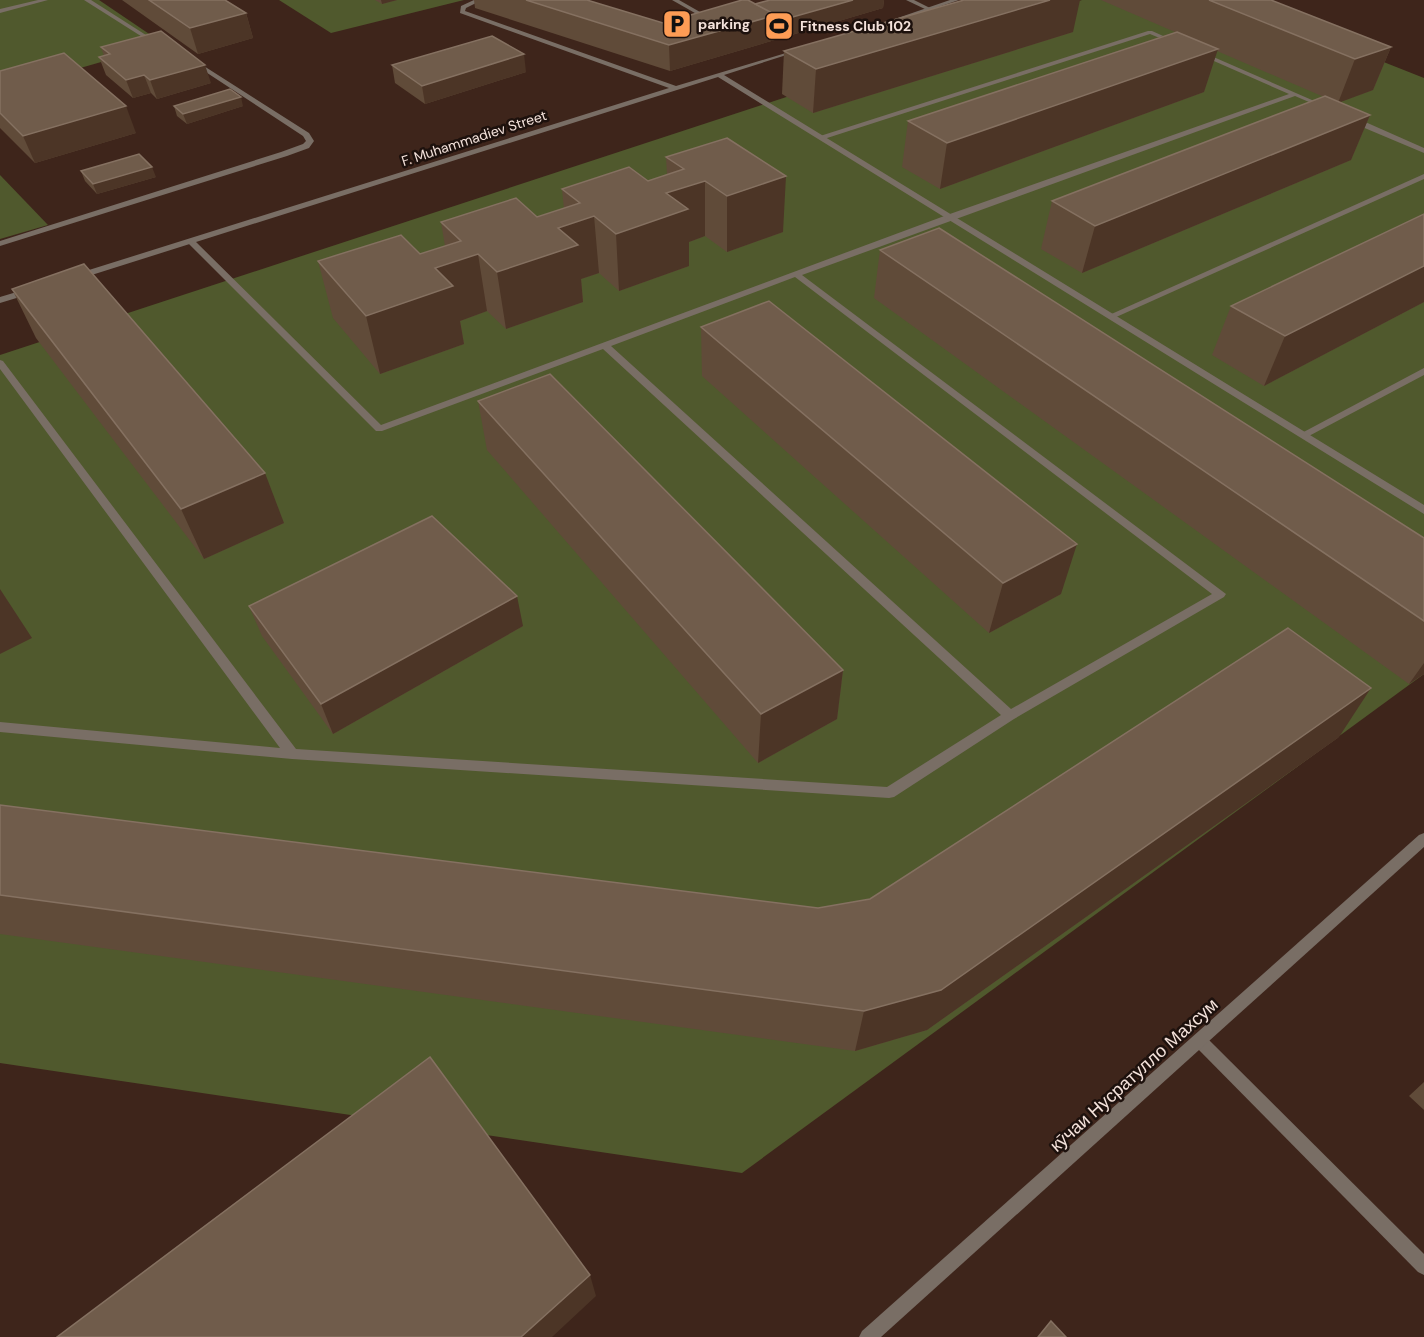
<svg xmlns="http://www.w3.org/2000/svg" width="1424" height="1337" viewBox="0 0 1424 1337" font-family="'DM Sans',sans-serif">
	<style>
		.green { fill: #50592d }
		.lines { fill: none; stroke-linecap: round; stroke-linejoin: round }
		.service { fill: #796e65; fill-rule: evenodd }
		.minor { fill: #796e65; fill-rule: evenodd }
		.wall { fill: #604b39 }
		.shaded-wall { fill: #4c3526 }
		.building { fill: #705c4b; stroke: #857161; stroke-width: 1.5 }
		.labels { text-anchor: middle; stroke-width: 5; stroke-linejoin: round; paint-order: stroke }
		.far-poi-label { font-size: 14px; font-weight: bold; fill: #f4e2db; stroke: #1d110d; text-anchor: start }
		.far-street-label { font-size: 14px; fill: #f4e2db; stroke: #1d110d }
		.near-street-label { font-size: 18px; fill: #f4e2db; stroke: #1d110d }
	</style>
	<rect width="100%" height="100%" fill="#3e251b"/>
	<g class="green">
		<path d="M0,0h99l65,44 -164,47z"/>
		<path d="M279,0h185l-133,33z"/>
		<path d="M1082,0h145l197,78v596l-682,499 -742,-110v-708z"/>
		<path d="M0,175l48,50 -48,14z"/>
	</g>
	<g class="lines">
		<g class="service">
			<path d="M38,0h10l-48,13v-4z"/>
			<path d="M84,0h7l69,44 -5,1z"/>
			<path d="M672,0h7l35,20 -5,1z"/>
			<path d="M906,0h8l18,9 -5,1z"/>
			<path d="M1148,31h4l27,12 -5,1 -24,-10 -326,105 -7,-2z"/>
			<path d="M1198,52h4l126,55 -5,1 -28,-12 -493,179 424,319 -2,3 -210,122 -120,78 -5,1 -597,-39 -292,-27v-10l280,26 -280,-379v-9l3,1 293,388 591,38 114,-72 -398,-366 -221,82h-6l-189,-189 7,-2 187,185 566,-210 342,-121 -91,-40zM795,277l417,317 -201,115 -400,-363z"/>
			<path d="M192,61h4l113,72 5,8 -5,7 -22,8 -287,90v-5l281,-89 22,-8 3,-3 -3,-5 -111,-73z"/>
			<path d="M1348,117h6l70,31v5l-76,-32z"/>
			<path d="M1424,174v5l-310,139 -3,1 -4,-3z"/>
			<path d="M1424,368v7l-117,62 -4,1 -5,-3z"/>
			<path d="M1201,1035l5,2 218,217v21l-6,-3 -222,-225 -3,-5 3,-5z"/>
		</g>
		<g class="minor">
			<path d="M474,0h8l-16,8 -1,3 211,75 123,-37v2l-75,24 700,430v9l-706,-437 -639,202h-6v-4l596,-187 -209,-75 1,-7z"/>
			<path d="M950,0h9l-68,23 -5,-1z"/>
			<path d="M30,288l4,3 -1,2 -33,10v-6z"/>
			<path d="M1424,833v14l-543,490h-22l3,-6 557,-496z"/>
		</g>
	</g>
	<g class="wall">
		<path d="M122,0h103l21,13 7,25 -55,16z"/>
		<path d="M375,0h22l-15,4z"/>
		<path d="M474,0h113l76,23 92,-19 15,-4h114l-1,8 -213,63 -195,-63z"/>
		<path d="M1101,0h170l120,47 -18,43 -34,12 31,13 -19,45 -269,113 -41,-24 11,-48 272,-104 -107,-46 -13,41 -264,97 -38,-22 6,-46 267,-89z"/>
		<path d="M1073,32l-260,81 -31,-19 2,-43z"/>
		<path d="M101,47l110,36 -54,16 -6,-6 -18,5 -27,-23 -7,-18 5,-1z"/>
		<path d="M392,65l134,7 -101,32 -30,-21z"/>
		<path d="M0,71l136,62 -101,30 -35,-35z"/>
		<path d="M174,106h69l-56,18 -10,-8z"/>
		<path d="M727,138l56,94 -56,20 -22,-16 -16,6v24l-70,25 -20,-18 -18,6 2,23 -77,27 -19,-18 -27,10 4,23 -84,30 -47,-56 -15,-57 102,-7 25,-8 -4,-24 96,-5 27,-8 -2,-20 86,-8 19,-6 -1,-18z"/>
		<path d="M81,171l75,6 -59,17 -12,-13z"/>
		<path d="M1424,214v88l-160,84 -52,-31 19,-49z"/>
		<path d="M880,250l544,288v136l-15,10 -535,-386z"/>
		<path d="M12,289l272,234 -80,36 -168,-221z"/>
		<path d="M701,327l360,267 -72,39 -287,-257z"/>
		<path d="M478,401l365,269 -6,49 -79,44 -271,-313z"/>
		<path d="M249,606l274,20 -190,108 -71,-98z"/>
		<path d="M1339,737l-412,293 -72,21 -855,-117v-129l818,103 52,-9z"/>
		<path d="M1424,1082v28l-15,-14z"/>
	</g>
	<g class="shaded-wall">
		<path d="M381,0h16l-15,4z"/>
		<path d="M853,0h31l-1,8 -213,63 -1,-26 107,-30z"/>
		<path d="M1050,0h30l-7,32 -260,81 3,-44z"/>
		<path d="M246,13l7,25 -55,16 -8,-26z"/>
		<path d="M1391,47l-18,43 -35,13 17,-44z"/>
		<path d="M1218,49l-14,43 -264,97 7,-46z"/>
		<path d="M524,54l2,18 -101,32 -3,-18z"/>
		<path d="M205,65l6,18 -54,16 -7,-19z"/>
		<path d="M144,75l7,18 -18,5 -7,-18z"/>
		<path d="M241,97l2,9 -56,18 -4,-10z"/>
		<path d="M126,106l10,27 -101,30 -12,-27z"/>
		<path d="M1370,115l-19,45 -269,113 13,-47z"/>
		<path d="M152,167l4,10 -59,17 -4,-10z"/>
		<path d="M786,176l-3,56 -56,20v-56z"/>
		<path d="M705,181v55l-16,6v24l-70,25 -3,-57 50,-41z"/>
		<path d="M594,216l5,57 -18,6 2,23 -77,27 -9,-57 61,-44z"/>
		<path d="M478,254l9,57 -27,10 4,23 -84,30 -14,-58 69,-48z"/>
		<path d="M1424,266v36l-160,84 21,-50z"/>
		<path d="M265,473l19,50 -80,36 -23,-50z"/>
		<path d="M1077,544l-16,50 -72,39 14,-50z"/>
		<path d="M0,589l32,49 -32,16z"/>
		<path d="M517,596l6,30 -190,108 -12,-30z"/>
		<path d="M1424,663v11l-15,10z"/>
		<path d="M843,670l-6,49 -79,44 3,-49z"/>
		<path d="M1371,688l-32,49 -412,293 -72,21 9,-40z"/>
		<path d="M590,1275l6,21 -44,41h-31z"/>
	</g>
	<g class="building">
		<path d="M149,0h76l21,13 -56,15z"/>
		<path d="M526,0h61l76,23 79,-23h6l28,15 -107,30z"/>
		<path d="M770,0h83l-78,22 1,-7 -21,-11z"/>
		<path d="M964,0h86l-234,69 -32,-18z"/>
		<path d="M1209,0h62l120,47 -36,12z"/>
		<path d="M161,31l44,34 -55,15 -6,-5 -18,5 -27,-23 11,-3 -9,-7z"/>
		<path d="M1177,32l41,17 -271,94 -39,-22z"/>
		<path d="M492,36l32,18 -102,32 -30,-21z"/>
		<path d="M64,53l62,53 -103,30 -23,-23v-42z"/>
		<path d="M230,89l11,8 -58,17 -9,-8z"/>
		<path d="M1325,96l45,19 -275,111 -43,-25z"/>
		<path d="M727,138l59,38 -59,20 -22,-15 -39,12 22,16 -72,25 -22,-18 -36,12 20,17 -81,27 -19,-18 -43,14 18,18 -87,30 -48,-55 83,-26 19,19 41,-13 -20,-19 75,-24 21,19 43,-14 -18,-14 67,-22 19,14 36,-12 -18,-12z"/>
		<path d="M139,154l13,13 -59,17 -12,-13z"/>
		<path d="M1424,214v52l-139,70 -54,-30z"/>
		<path d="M939,228l485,310v83l-544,-371z"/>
		<path d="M84,264l181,209 -84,36 -169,-220z"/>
		<path d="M769,301l308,243 -74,39 -302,-256z"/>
		<path d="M550,374l293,296 -82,44 -283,-313z"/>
		<path d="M432,516l85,80 -196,108 -72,-98z"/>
		<path d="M1288,628l83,60 -430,302 -77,21 -864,-116v-90l818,103 52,-9z"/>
		<path d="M430,1057l160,218 -69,62h-464z"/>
		<path d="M1051,1321l15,16h-28z"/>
	</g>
	<defs>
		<g id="parking-square" transform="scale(1.5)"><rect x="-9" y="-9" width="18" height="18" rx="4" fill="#fd9c55" stroke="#1d110d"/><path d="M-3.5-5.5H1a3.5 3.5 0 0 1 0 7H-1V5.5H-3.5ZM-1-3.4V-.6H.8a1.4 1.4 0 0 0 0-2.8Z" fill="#111"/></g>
		<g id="stadium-square" transform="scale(1.5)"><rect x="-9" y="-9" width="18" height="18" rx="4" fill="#fd9c55" stroke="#1d110d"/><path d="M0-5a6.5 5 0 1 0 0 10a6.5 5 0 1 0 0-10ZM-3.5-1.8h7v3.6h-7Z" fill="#111"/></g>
	</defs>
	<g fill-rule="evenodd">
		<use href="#parking-square" x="677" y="24"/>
		<use href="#stadium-square" x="779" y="26"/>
	</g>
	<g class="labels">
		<g class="far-poi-label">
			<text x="698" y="29">parking</text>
			<text x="800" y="31">Fitness Club 102</text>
		</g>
		<g class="far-street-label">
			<text transform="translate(474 138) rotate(-18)" y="5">F. Muhammadiev Street</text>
		</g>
		<g class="near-street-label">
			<text transform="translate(1134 1075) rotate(-42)" y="6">кӯчаи Нусратулло Махсум</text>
		</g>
	</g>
</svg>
